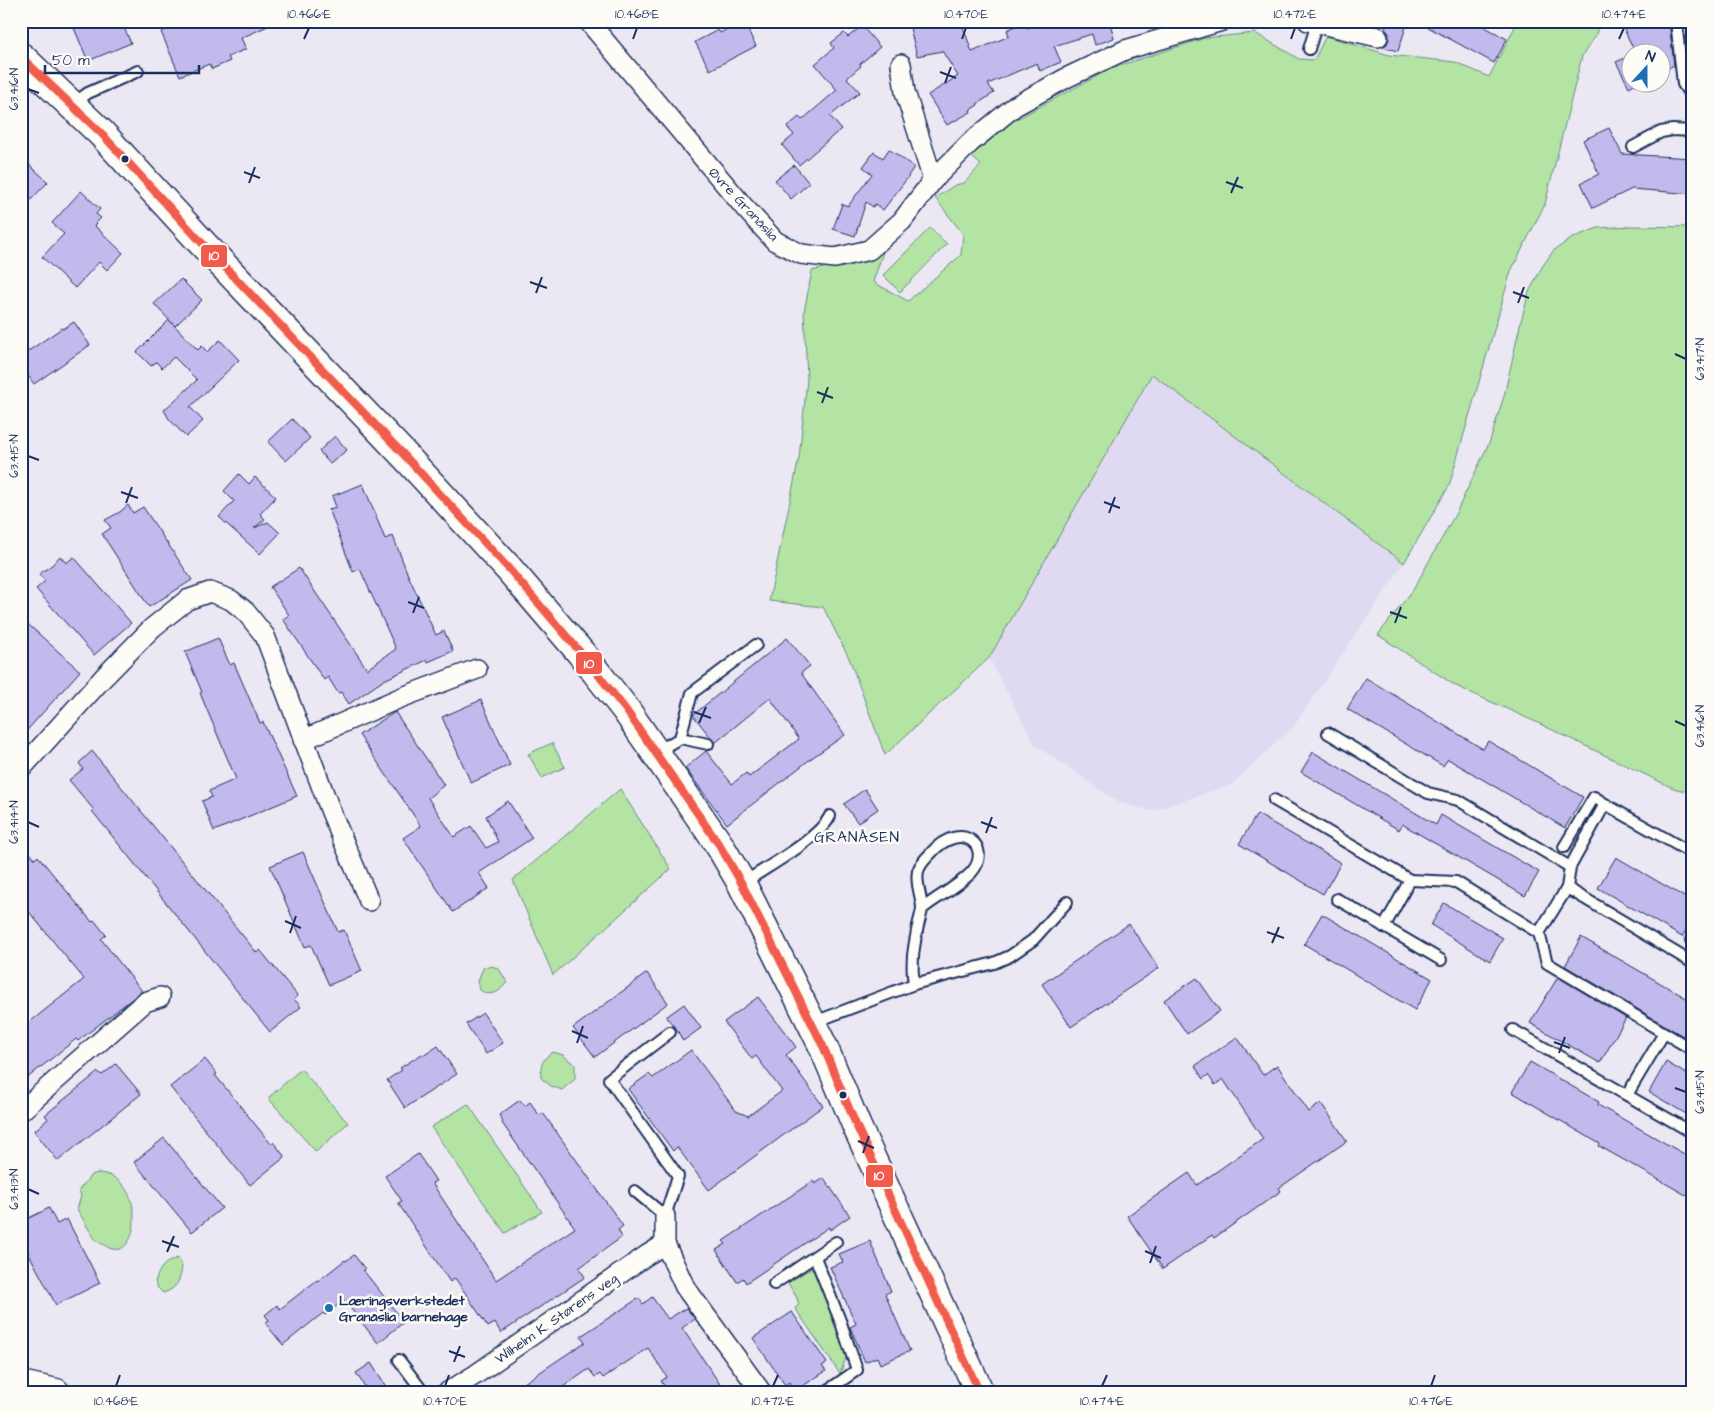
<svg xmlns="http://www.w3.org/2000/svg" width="1714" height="1414" viewBox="0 0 1714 1414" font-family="'Architects Daughter',sans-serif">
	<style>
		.built { fill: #dfdaf2 }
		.green { fill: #b3e4a4; stroke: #678a81 }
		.building { fill: #c2baec; stroke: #1b2f5e }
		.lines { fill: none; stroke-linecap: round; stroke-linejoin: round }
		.lane-casing { stroke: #1b2f5e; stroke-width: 14 }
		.street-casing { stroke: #1b2f5e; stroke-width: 22 }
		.secondary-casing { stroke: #1b2f5e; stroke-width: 31 }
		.lane { stroke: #fdfcf7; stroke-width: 10 }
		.street { stroke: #fdfcf7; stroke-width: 19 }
		.secondary { stroke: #fdfcf7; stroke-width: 28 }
		.bus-1-casing { stroke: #fdfcf7; stroke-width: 11 }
		.bus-1 { stroke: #f15b4e; stroke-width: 8 }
		.ticks { fill: none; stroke: #1b2f5e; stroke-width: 2 }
		.bus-dot { fill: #1b2f5e; stroke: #fdfcf7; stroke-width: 2 }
		.poi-dot { fill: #1f6fb2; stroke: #fdfcf7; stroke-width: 2 }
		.labels { text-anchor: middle; stroke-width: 5; stroke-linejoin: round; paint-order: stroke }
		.street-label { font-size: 14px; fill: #1b2f5e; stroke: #fdfcf7 }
		.poi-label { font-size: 14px; font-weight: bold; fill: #1b2f5e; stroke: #fdfcf7; text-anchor: start }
		.neighbourhood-label { font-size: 15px; letter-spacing: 1px; fill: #1b2f5e; stroke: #fdfcf7 }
		.line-badge { stroke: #fdfcf7; stroke-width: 2 }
		.badge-label { font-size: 14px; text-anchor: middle; font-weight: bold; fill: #fff }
		.neatline { fill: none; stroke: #1b2f5e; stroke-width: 2 }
		.ticks-label { font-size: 12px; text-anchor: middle; fill: #1b2f5e }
	</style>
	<rect width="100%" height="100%" fill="#ebe8f4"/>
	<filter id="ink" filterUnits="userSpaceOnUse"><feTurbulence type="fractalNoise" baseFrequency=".02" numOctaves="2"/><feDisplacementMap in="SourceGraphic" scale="10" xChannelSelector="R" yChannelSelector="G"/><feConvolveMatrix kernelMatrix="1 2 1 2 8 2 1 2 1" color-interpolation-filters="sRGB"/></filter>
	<g filter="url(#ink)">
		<path class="built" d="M1152,374l252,189 -110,163 -63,59 -79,26 -33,-8 -84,-58 -46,-87z"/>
		<g class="green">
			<path d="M1518,21h82l-5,16 -13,19 -37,148 -34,67 -62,215 -45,77 -252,-189 -163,284 -104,97 -36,-97 -26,-51 -54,-6 30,-143 8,-79 -3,-67 8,-41 71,-19 -10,30 35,19 53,-46 2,-21 -28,-36 20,-13 9,-2 17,-18 -10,-9 42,-35 99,-53 93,-30 50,-5 44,26 15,1 12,-24 63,19 66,7 34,15z"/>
			<path d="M1633,226l60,1v566l-20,-5 -135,-65 -82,-37 -78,-51 35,-45 43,-77 34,-72 14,-45 17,-75 8,-29 13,-25 11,-16 21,-14 24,-9z"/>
			<path d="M930,228l17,16 -47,48 -17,-17z"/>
			<path d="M552,743l13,24 -23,11 -14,-24z"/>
			<path d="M620,789l51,80 -118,106 -40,-95z"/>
			<path d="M492,966l7,3 8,13c-7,10 -16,16 -27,8l-2,-9 5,-13z"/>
			<path d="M553,1052l10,3 12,10v14l-13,11 -11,-4 -10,-8c-1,-13 1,-19 12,-26z"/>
			<path d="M301,1069l47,54 -32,29 -48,-54z"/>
			<path d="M468,1104l74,108 -37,21 -74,-106z"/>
			<path d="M98,1173c51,2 43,98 6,72 -3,-2 -7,-3 -9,-6 -7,-10 -12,-20 -18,-30l4,-13 -2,-6 12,-15z"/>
			<path d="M178,1258l4,8c-1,13 -5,23 -19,27l-6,-6 -2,-5c6,-16 7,-18 23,-24z"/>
			<path d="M816,1265l30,92 -6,17 -45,-66 4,-3 -2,-7 -9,-15z"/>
		</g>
		<g class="building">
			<path d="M71,21h50l10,22 -43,18z"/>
			<path d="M187,21h92l-38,17 5,11 -18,8 2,4 -18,8 -3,-5 -29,12 -19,-44z"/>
			<path d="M743,21l13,25 -46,24 -15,-28 23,-12 2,3z"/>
			<path d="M920,21h41l11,31 37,-16 -2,-6 18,-8 3,6 17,-7h75v3l-9,3 3,11 -19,7 -3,-11 -38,12 7,16 -21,9 -3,-8 -49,21 6,9 -17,11 1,1 -8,5 1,2 -24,13 -19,-30 30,-19 -16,-25 -25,5 -8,-32z"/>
			<path d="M1387,21h21l-10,30 -16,-4 5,-3 2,-5v-6l-4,-4z"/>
			<path d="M1417,21h57l33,18 -13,24z"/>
			<path d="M1620,21h49l5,44 -12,7v-20h-27z"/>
			<path d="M1683,21h10v35l-6,3z"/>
			<path d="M862,26l18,21 -20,17 1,2 -14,12 13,14 -30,24 11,13 -42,36 -17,-20 12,-10 -7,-8 12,-10 3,3 35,-30 -22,-26 19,-16 -3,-5 13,-10 4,4z"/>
			<path d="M1632,55v27h7l-10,5 -13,-25z"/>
			<path d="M1609,128l13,26 71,4v36l-61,-5 -39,19 -12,-25 18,-9 -16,-34z"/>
			<path d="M889,149l25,18 -6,9h1l-26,34 -8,-6 -2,3 -7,-5 -11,34 -22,-7 9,-25 6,2 24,-32 -9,-7 11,-15 9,6z"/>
			<path d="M21,157l27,25 -27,28z"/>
			<path d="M794,165l15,18 -18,16 -16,-19z"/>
			<path d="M81,191l19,18 -4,5 5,4 -7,7 29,28 -16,17 -8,-8 -24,26 -33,-31 22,-23 -12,-11z"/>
			<path d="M181,279l21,21 -27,26 -21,-22z"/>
			<path d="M169,320l29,30 4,-4 5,6 13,-12 19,20 -49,47 13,14 -17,16 -17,-18 -5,-9 33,-30 -23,-23 -12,11 -6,-6 -5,4 -14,-14z"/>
			<path d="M74,322l16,23 -56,39 -13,-18v-10l41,-28 1,1z"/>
			<path d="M292,419l18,19 -24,23 -18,-19z"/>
			<path d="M335,436l12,14 -17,14 -11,-13z"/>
			<path d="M239,474l10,10 6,-7 21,20 -16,17 5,5 -11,9 14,-6 12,11 -20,21 -41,-37 15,-16 -10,-10z"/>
			<path d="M363,484l22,55 8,-3 15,39 28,60 8,-4 9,20 -25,11 -1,-2 -43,20 -35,24 -8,-12 -3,1 -10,-16 -4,3 -41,-61 6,-4 -19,-28 29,-19 68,101 29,-20 -36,-80 -7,3 -24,-63 7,-2 -4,-11z"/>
			<path d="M128,505l5,8 10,-6 49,73 -43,27 -47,-73 9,-6 -6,-8 15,-8z"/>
			<path d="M60,556l6,7 8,-6 57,66 -37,32 -58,-66 9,-8 -6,-7 13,-9z"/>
			<path d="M21,618l59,53 -59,66z"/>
			<path d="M218,638l12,27 4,-2 26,60 3,-1 34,74 -83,35 -12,-30 10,-4 -3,-6 27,-12 -36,-86 2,-1 -17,-40z"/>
			<path d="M787,638l23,28 -9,7 44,62 -32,22 -86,67 -42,-56 21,-17 26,33 14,-11 3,4 50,-38 -29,-41 -55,45 -22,-28z"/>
			<path d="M1366,678l117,71 5,-8 95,56 -18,31 -117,-69 -5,7 -96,-57z"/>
			<path d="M481,700l29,65 -39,18 -29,-66z"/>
			<path d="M395,712l49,73 -16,13 26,39 17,-11 15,22 12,-6 -12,-26 22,-15 24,37 -53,35 10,15 -36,24 -50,-74 18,-12 -62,-91z"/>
			<path d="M92,751l165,202 3,-3 38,46 -4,3 7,8 -31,25 -178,-221 2,-1 -25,-30 14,-11 -4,-6z"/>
			<path d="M1313,752l123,73 5,-10 98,57 -14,24 -123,-72 -3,6 -98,-58z"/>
			<path d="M865,789l13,20 -20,14 -14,-19z"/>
			<path d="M1257,814l84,49 -18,31 -84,-50z"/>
			<path d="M21,842l14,17 3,-3 54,66 2,-2 12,15 -5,4 41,52 -64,50 -2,-2 -55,44v-54l63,-50 -63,-77z"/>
			<path d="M303,852l35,80 6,-2 18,41 -33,14 -18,-40 -6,2 -35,-81z"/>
			<path d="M1616,857l77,45v16l-11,19 -84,-49z"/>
			<path d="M1444,903l59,35 -13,23 -59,-36z"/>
			<path d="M1322,914l110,65 -17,31 -111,-66z"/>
			<path d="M1129,924l30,44 -88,59 -29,-43z"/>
			<path d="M1581,937l112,65v29l-5,8 -123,-73z"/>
			<path d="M647,973l21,30 -73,54 -22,-29z"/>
			<path d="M1558,977l68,41 -26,45 -70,-40z"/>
			<path d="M1197,978l23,33 -33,23 -23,-34z"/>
			<path d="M758,997l38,50 -10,8 37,51 -114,84 -32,-43 -4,4 -45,-62 21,-15 4,4 38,-28 45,61 12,5 34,-25 -26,-35 -4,3 -28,-37z"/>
			<path d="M684,1004l17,24 -18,13 -7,-13 -10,-11z"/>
			<path d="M483,1013l20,30 -17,11 -20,-30z"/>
			<path d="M1237,1037l26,38 14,-10 32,47 12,-9 26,38 -68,47 2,3 -67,47 -2,-3 -49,34 -36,-53 62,-43 8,12 66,-46 -40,-60 -8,6 -7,-10 -5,4 -8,-13z"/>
			<path d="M438,1046l19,28 -52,34 -18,-28 15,-10 -2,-2 22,-14 1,2z"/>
			<path d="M205,1059l12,15 -2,1 56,69 2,-2 12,15 -35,28 -80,-98z"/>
			<path d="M1530,1062l69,40 -1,3 95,54v40l-94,-53 1,-2 -88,-52z"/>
			<path d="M1666,1062l27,16v40l-44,-26z"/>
			<path d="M116,1064l25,30 -83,67 -24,-30 14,-12 -3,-4 53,-43 4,3z"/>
			<path d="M520,1100l5,6 5,-4 9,13 4,-2 80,113 -5,4 4,7 -43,31 6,9 -84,56 -6,-10 -7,4 -33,-49 -5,4 -52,-79 4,-2 -17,-25 33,-22 18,27 -4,2 64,97 79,-52 -73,-105 1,-2 -4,-6z"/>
			<path d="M164,1138l58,70 -30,24 -58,-70z"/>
			<path d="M824,1178l26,38 -20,14 -1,-3 -83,56 -3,-5 -6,4 -21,-32 10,-6 -3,-3 90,-60 2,3z"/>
			<path d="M49,1208l8,16 10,-5 33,64 -44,22 -35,-66v-17z"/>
			<path d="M870,1241l21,50 -6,3 25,57 -30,13 -3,-7 -12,5 -15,-35 6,-3 -26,-57 13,-5 -4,-8z"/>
			<path d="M354,1255l11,14 -2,1 41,52 -26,21 -34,-43 -19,15 -2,-2 -40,32 -18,-22 4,-3 -4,-5 12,-10 3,4 37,-29 1,1 27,-21 1,1z"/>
			<path d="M652,1297l16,22 18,-11 9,11 -13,9 44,65h-57l-8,-12 6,-4 -19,-29 -45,30 -3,-4 -5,3 -6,-8 -26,18 4,6h-58l76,-51 -4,-6 58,-38 4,6z"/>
			<path d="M792,1312l35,51 -5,3 4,5 -31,20 -6,-9 -4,3 -32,-47z"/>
			<path d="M371,1363l19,30h-21l-13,-20z"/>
		</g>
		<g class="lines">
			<g class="lane-casing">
				<g id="lane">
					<path d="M1676,21l7,63 10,15"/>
					<path d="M1309,49l8,-26"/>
					<path d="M73,104l15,-11 50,-22"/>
					<path d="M1633,147l28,-15 12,-2 20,1"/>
					<path d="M1328,733l100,60 30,7 112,67"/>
					<path d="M680,738l28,6"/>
					<path d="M656,752l24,-14 12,-45 64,-48"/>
					<path d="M1274,800l136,80 46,2 83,51"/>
					<path d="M1564,847l30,-50 11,7"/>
					<path d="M1693,854l-88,-50 -35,63 -3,21 -28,45 8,30 146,87"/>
					<path d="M742,884c24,-17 76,-44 88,-68"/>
					<path d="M1567,888l126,75"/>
					<path d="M1337,899l104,61"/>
					<path d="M1384,927l26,-47"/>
					<path d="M1691,940l2,-3"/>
					<path d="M914,984c-3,-20 -1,-33 3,-53 1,-7 4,-15 5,-22 0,-13 -7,-25 -4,-38 2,-7 8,-13 13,-18 31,-35 63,-5 40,20 -14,14 -34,24 -49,36"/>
					<path d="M812,1023l102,-39 80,-21 16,-7 23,-16 34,-38"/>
					<path d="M1513,1030l180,103"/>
					<path d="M1627,1095l37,-62"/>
					<path d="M635,1191l30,25 13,-40 -69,-97 61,-47"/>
					<path d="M815,1257l26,66 16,47 -33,23"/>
					<path d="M774,1284l62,-42"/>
					<path d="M399,1360l25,33"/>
				</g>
			</g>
			<g class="street-casing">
				<g id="street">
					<path d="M588,21l156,186 31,34 26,13 34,4 34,-8 33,-29 31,-41 38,-38 44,-36 53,-29 57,-27 97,-29"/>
					<path d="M1308,21l70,16"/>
					<path d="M901,64l4,28 28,88"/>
					<path d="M303,740l97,-42 77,-29"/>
					<path d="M21,769l82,-91 49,-50 35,-28 23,-8 21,8 14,11 20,25 66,176 38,89"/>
					<path d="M21,1111l124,-109 15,-5"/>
					<path d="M665,1216v28l20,43 77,106"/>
					<path d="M446,1393l29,-18 172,-120 18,-11"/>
				</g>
			</g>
			<g class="secondary-casing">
				<g id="secondary">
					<path d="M21,57l80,76 102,111 202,212 104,113 72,84 45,57 94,136 22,38 81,162 34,81 123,266"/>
					<path d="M21,1385l35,8"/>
				</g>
			</g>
			<use href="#lane" class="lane"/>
			<use href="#street" class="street"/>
			<use href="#secondary" class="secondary"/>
			<g class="bus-1-casing">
				<path id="bus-1" d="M21,57l80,76 102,111 202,212 104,113 72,84 45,57 94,136 22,38 81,162 34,81 123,266"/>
			</g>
			<use href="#bus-1" class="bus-1"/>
		</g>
	</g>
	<path class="ticks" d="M304,39l5,-11M633,39l4,-11M962,39l4,-11M1291,39l4,-11M1619,39l5,-11M940,72l16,6M945,83l6,-16M28,89l11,4M244,172l16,6M1226,182l17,6M249,183l6,-16M1231,193l7,-16M530,282l17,6M1513,292l16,6M536,293l6,-16M1518,303l6,-16M1675,354l11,5M817,392l16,6M822,403l6,-16M28,456l11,4M121,492l17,6M1104,502l16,6M126,503l6,-16M1109,513l6,-16M408,602l16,6M1390,612l17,6M413,613l6,-16M1395,623l6,-16M694,712l17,6M1675,721l11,5M699,723l7,-16M28,822l11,5M981,822l16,6M986,833l6,-16M285,921l16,7M1267,932l17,6M290,933l6,-17M1272,943l7,-16M572,1031l16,7M1554,1042l16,6M577,1043l6,-17M1559,1053l6,-16M1675,1088l11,4M858,1141l16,7M863,1153l6,-17M28,1189l11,5M162,1241l17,6M1145,1251l16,7M167,1252l7,-16M1150,1263l6,-17M449,1351l16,6M454,1362l6,-16M116,1386l4,-11M445,1386l4,-11M773,1386l5,-11M1102,1386l5,-11M1431,1386l4,-11"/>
	<g class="bus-dot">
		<circle cx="125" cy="159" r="4.5"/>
		<circle cx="843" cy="1095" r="4.5"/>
	</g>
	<circle class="poi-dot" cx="329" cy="1308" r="5"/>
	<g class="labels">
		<g class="street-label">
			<text transform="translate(744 204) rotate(47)" y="5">Øvre Granåslia</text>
			<text transform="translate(556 1318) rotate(-35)" y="5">Wilhelm K. Størens veg</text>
		</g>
		<g class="poi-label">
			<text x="339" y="1305">Læringsverkstedet<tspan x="339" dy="16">Granåslia barnehage</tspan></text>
		</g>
		<g class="neighbourhood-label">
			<text x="857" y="842">GRANÅSEN</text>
		</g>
	</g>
	<g class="line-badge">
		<rect x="200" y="244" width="28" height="24" rx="5" fill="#f15b4e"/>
		<rect x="575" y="651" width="28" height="24" rx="5" fill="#f15b4e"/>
		<rect x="865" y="1164" width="29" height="24" rx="5" fill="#f15b4e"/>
	</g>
	<g class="badge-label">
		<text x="214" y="260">10</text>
		<text x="589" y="668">10</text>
		<text x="879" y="1180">10</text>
	</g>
	<rect width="1714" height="1414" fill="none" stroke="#fdfcf7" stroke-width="55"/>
	<g transform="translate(1646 68) rotate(21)"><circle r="24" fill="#fdfcf7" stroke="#a3aaba"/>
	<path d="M0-4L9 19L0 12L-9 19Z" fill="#1f6fb2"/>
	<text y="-8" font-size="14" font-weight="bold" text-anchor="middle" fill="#1b2f5e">N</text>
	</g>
	<path d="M45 65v8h154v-8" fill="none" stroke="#1b2f5e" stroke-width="2.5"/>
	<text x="52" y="65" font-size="15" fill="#1b2f5e" stroke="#fdfcf7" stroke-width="4" paint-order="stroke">50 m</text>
	<rect x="28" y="28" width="1658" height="1358" class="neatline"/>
	<g class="ticks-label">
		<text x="309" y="18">10.466°E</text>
		<text x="637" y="18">10.468°E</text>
		<text x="966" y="18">10.470°E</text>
		<text x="1295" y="18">10.472°E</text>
		<text x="1624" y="18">10.474°E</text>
		<text transform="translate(14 89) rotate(-90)" y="4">63.416°N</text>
		<text transform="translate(1700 359) rotate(-90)" y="4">63.417°N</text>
		<text transform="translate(14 456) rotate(-90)" y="4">63.415°N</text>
		<text transform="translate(1700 726) rotate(-90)" y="4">63.416°N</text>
		<text transform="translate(14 822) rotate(-90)" y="4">63.414°N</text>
		<text transform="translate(1700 1092) rotate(-90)" y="4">63.415°N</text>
		<text transform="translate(14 1189) rotate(-90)" y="4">63.413°N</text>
		<text x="116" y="1405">10.468°E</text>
		<text x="445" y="1405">10.470°E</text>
		<text x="773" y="1405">10.472°E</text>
		<text x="1102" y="1405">10.474°E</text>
		<text x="1431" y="1405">10.476°E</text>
	</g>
</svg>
